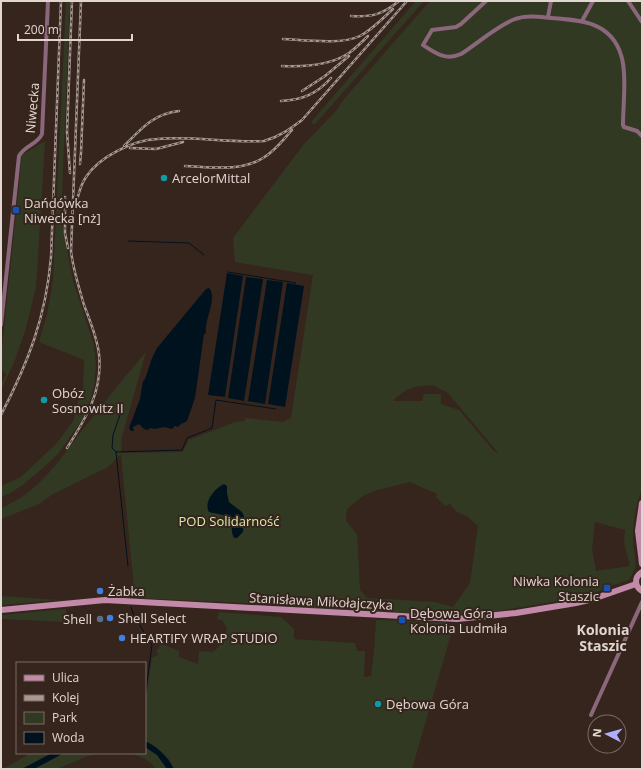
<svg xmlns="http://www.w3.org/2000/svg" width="643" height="770" viewBox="0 0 643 770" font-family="'Open Sans',sans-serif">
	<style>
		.green { fill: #323923; fill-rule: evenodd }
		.water { fill: #00121d }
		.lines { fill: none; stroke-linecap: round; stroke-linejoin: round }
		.stream { stroke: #00121d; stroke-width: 1 }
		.street { stroke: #8b677b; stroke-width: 4 }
		.secondary { stroke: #c389a9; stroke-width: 6 }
		.rail-casing { stroke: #a69892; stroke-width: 2.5 }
		.rail { stroke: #36251d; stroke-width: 1; stroke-dasharray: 3; stroke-linecap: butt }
		.culture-dot { fill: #0f9aa8; stroke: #36251d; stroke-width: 1.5 }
		.transit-dot { fill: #1a4fb4; stroke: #36251d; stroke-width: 1.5 }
		.shop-dot { fill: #3f7fe0; stroke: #36251d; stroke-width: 1.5 }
		.service-dot { fill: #5c6f8a; stroke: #36251d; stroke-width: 1.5 }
		.labels { text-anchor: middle; stroke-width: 4; stroke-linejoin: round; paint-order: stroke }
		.street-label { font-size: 13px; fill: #e1d5d0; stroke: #36251d }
		.poi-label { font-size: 13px; fill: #e1d5d0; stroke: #36251d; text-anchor: start }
		.park-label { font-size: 13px; fill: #d7eeaa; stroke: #36251d }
		.neighbourhood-label { font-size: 14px; font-weight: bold; fill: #e1d5d0; stroke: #36251d }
	</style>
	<rect width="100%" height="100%" fill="#36251d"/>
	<g class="green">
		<path d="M66,1h4l-9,217 12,63 21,64 2,22 -2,19 -4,15 -4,13 -9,13 -19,27 -15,14 -19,16 -12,8 -11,5v-11l20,-9 36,-34 17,-23 3,-16 6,-13 1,-31 -45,-18 8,-28 6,-33z"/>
		<path d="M416,1h8l-110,124 -3,-3z"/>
		<path d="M430,1h212v488c-6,15 -9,33 -9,49 0,19 8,25 -4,42l-19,6 -21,10 -111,18 -20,1 -157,-7 -14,-3 -152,-7 -14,-144 -13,13 -55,27 -14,10 -38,15v-11c38,-15 59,-49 83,-80 20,-26 41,-51 62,-76l-24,85 -1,16 62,-1 6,-12 46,-18 10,-1v-3l38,4 8,-4 22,-143 -78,-13 -2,-24 71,-94 32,-33 8,-12zM433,385l15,8 51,61 -6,-4 -34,-40 -18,-6v-10h-17l-2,7h-29c14,-14 21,-15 40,-16zM410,482l27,12 -1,3 9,9 5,-2 7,8 10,4 11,10 -8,57 -17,24 -18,-5 -68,-4 -7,-8 -3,-56 -11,-13 1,-12 16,-13 11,-5zM595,522l30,8 -1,13 6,23 -34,5 -4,-22z"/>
		<path d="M45,141l-9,146 -10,41 -11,32 -14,30v-5l5,-11 -5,-5v-12l21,-202z"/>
		<path d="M1,596l58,4 -58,5z"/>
		<path d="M66,609v13l-65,-3v-4z"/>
		<path d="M219,612l62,5 13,12v10l61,4 2,8h8l-1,26 7,-1 3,-25 2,-31 69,2 8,5 -41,142h-238l-5,-10 -24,-18v-38l7,-45 6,-3 -2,-5 3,-1 1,-6 19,8v6l19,7 1,-13 14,1c10,-8 11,-12 14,-24l-5,-8 -5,-1z"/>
		<path d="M145,747l12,8 10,14h-12c-3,-9 -17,-13 -25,-16h15z"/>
		<path d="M31,753h21l-30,16h-19z"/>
		<path d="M64,753h37l-13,3 -31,13h-23z"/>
	</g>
	<g class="water">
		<path d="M227,273l16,3 -18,121 -17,-2z"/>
		<path d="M246,277l17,2 -19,122 -16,-3z"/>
		<path d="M267,280l16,2 -18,122 -17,-3z"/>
		<path d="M287,283l17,3 -19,121 -17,-3z"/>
		<path d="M209,288c9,10 -5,32 -3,45l-2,1 -9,64 -8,23 -6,3 -3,3 -3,-1 -3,3 -8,-2 -9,2 -5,-1 -2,2 -4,-1 -5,-5 -6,3 1,4h-3l-2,-3 11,-29 3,-18 2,-2 7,-21 5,-10 49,-59z"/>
		<path d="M224,484l3,2v7l2,9 13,10 2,4 -1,16 -6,6h-3c-3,-6 -2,-11 -3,-16 -2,-8 -16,-8 -22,-10 -6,-10 6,-24 15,-28z"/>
		<path d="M145,741c13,6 22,15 29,28h-7l-10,-14 -12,-8z"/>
		<path d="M52,753h12l-30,16h-12z"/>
	</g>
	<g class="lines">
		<g class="stream">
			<path d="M128,241l61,2 15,12"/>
			<path d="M228,272l68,11 -1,1"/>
			<path d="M121,412l-8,23 -1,13 4,4 12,114"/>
			<path d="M116,452l66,-2 5,-12 25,-10 4,-28 60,9"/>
			<path d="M130,593l1,4"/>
			<path d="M131,607l3,9 18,29 -7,52"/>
		</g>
		<g class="street">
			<path d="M486,1l-25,23 -5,3 -24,3 -9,15c12,8 23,16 38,9 17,-11 36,-28 54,-35 12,-4 24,-2 36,-1 30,2 60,4 70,37 6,17 2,52 2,70l1,2 13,4 5,5"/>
			<path d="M628,1l14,21"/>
			<path d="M548,17l3,-16"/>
			<path d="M582,21l11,-20"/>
			<path d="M1,325l18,-169c6,-11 18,-11 23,-22l6,-133"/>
			<path d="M591,715l51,-113"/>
		</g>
		<g class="secondary">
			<path d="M642,503l-4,28 4,33"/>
			<path d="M642,572c-8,5 -8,14 0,19"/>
			<path d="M1,610l104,-10 352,19 59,-6 60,-10 17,-4 43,-15"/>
		</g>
		<g class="rail-casing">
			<g id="rail">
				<path d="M351,16c21,1 31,-1 48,-15"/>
				<path d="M283,39c21,1 59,6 77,-3 12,-6 23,-18 33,-27"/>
				<path d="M282,66c22,1 48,0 67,-13 7,-5 13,-11 19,-17"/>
				<path d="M302,91l23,-15 24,-20"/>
				<path d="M281,101c21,-1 36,-7 50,-23"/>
				<path d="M124,146c18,-18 29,-32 55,-35"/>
				<path d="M130,148l26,1 27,-7"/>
				<path d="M80,164l1,-11 3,-73"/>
				<path d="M185,166c26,1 56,6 78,-8 12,-7 20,-18 29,-28"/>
				<path d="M70,173l-3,-41 5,-131"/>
				<path d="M65,197v36l3,15"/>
				<path d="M77,200c2,-8 4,-16 9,-23 13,-20 47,-37 71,-38 35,-3 71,4 107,2 15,-4 26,-12 38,-21l105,-119"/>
				<path d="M1,415c27,-52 45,-98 50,-158l10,-256"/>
				<path d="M67,448c19,-30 36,-57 32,-94 -2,-17 -9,-33 -15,-49 -5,-18 -11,-35 -13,-54l10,-250"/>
			</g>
		</g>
		<use href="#rail" class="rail"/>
	</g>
	<g class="culture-dot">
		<circle cx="164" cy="178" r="4"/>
		<circle cx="44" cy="400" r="4"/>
		<circle cx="378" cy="704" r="4"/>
	</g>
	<g class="transit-dot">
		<rect x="12" y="206" width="8" height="8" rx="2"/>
		<rect x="603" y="584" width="8" height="8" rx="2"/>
		<rect x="398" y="616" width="8" height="8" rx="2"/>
	</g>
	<g class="shop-dot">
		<circle cx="100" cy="591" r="4"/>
		<circle cx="110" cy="618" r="4"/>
		<circle cx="122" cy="638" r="4"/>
	</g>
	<circle class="service-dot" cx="100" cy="619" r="4"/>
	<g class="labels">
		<g class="street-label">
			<text transform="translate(32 108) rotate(-85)" y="5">Niwecka</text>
			<text transform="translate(321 601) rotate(3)" y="5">Stanisława Mikołajczyka</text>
		</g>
		<g class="poi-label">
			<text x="172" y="183">ArcelorMittal</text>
			<text x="24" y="208">Dańdówka<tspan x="24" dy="15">Niwecka [nż]</tspan></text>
			<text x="52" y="398">Obóz<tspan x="52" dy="15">Sosnowitz II</tspan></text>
			<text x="599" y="586" text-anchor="end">Niwka Kolonia<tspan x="599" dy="15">Staszic</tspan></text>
			<text x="108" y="596">Żabka</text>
			<text x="410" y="618">Dębowa Góra<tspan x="410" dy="15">Kolonia Ludmiła</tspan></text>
			<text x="118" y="623">Shell Select</text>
			<text x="92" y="624" text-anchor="end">Shell</text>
			<text x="130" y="643">HEARTIFY WRAP STUDIO</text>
			<text x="386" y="709">Dębowa Góra</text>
		</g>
		<g class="park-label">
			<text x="229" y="526">POD Solidarność</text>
		</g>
		<g class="neighbourhood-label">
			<text x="603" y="635">Kolonia<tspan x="603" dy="16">Staszic</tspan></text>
		</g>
	</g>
	<rect width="643" height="770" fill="none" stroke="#e1d5d0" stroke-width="4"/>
	<rect x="16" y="662" width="130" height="92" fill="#36251d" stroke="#7a6b65"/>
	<rect x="24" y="675" width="20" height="6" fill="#c389a9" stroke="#7a6b65"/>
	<text x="52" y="682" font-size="12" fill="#e1d5d0">Ulica</text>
	<rect x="24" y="695" width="20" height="6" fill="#a69892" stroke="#7a6b65"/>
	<text x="52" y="702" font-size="12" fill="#e1d5d0">Kolej</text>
	<rect x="24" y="712" width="20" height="12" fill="#323923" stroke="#7a6b65"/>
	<text x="52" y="722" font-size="12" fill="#e1d5d0">Park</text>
	<rect x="24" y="732" width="20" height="12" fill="#00121d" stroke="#7a6b65"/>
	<text x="52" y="742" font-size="12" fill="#e1d5d0">Woda</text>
	<g transform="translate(607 734) rotate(276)"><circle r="19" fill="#36251d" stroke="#7a6b65"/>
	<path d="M0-3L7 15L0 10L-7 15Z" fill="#aeaefb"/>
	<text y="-6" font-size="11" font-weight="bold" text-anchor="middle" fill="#e1d5d0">N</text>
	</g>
	<path d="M18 34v6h114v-6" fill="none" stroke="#e1d5d0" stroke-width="2"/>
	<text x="24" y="34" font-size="12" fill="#e1d5d0" stroke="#36251d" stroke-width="3" paint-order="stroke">200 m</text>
</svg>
